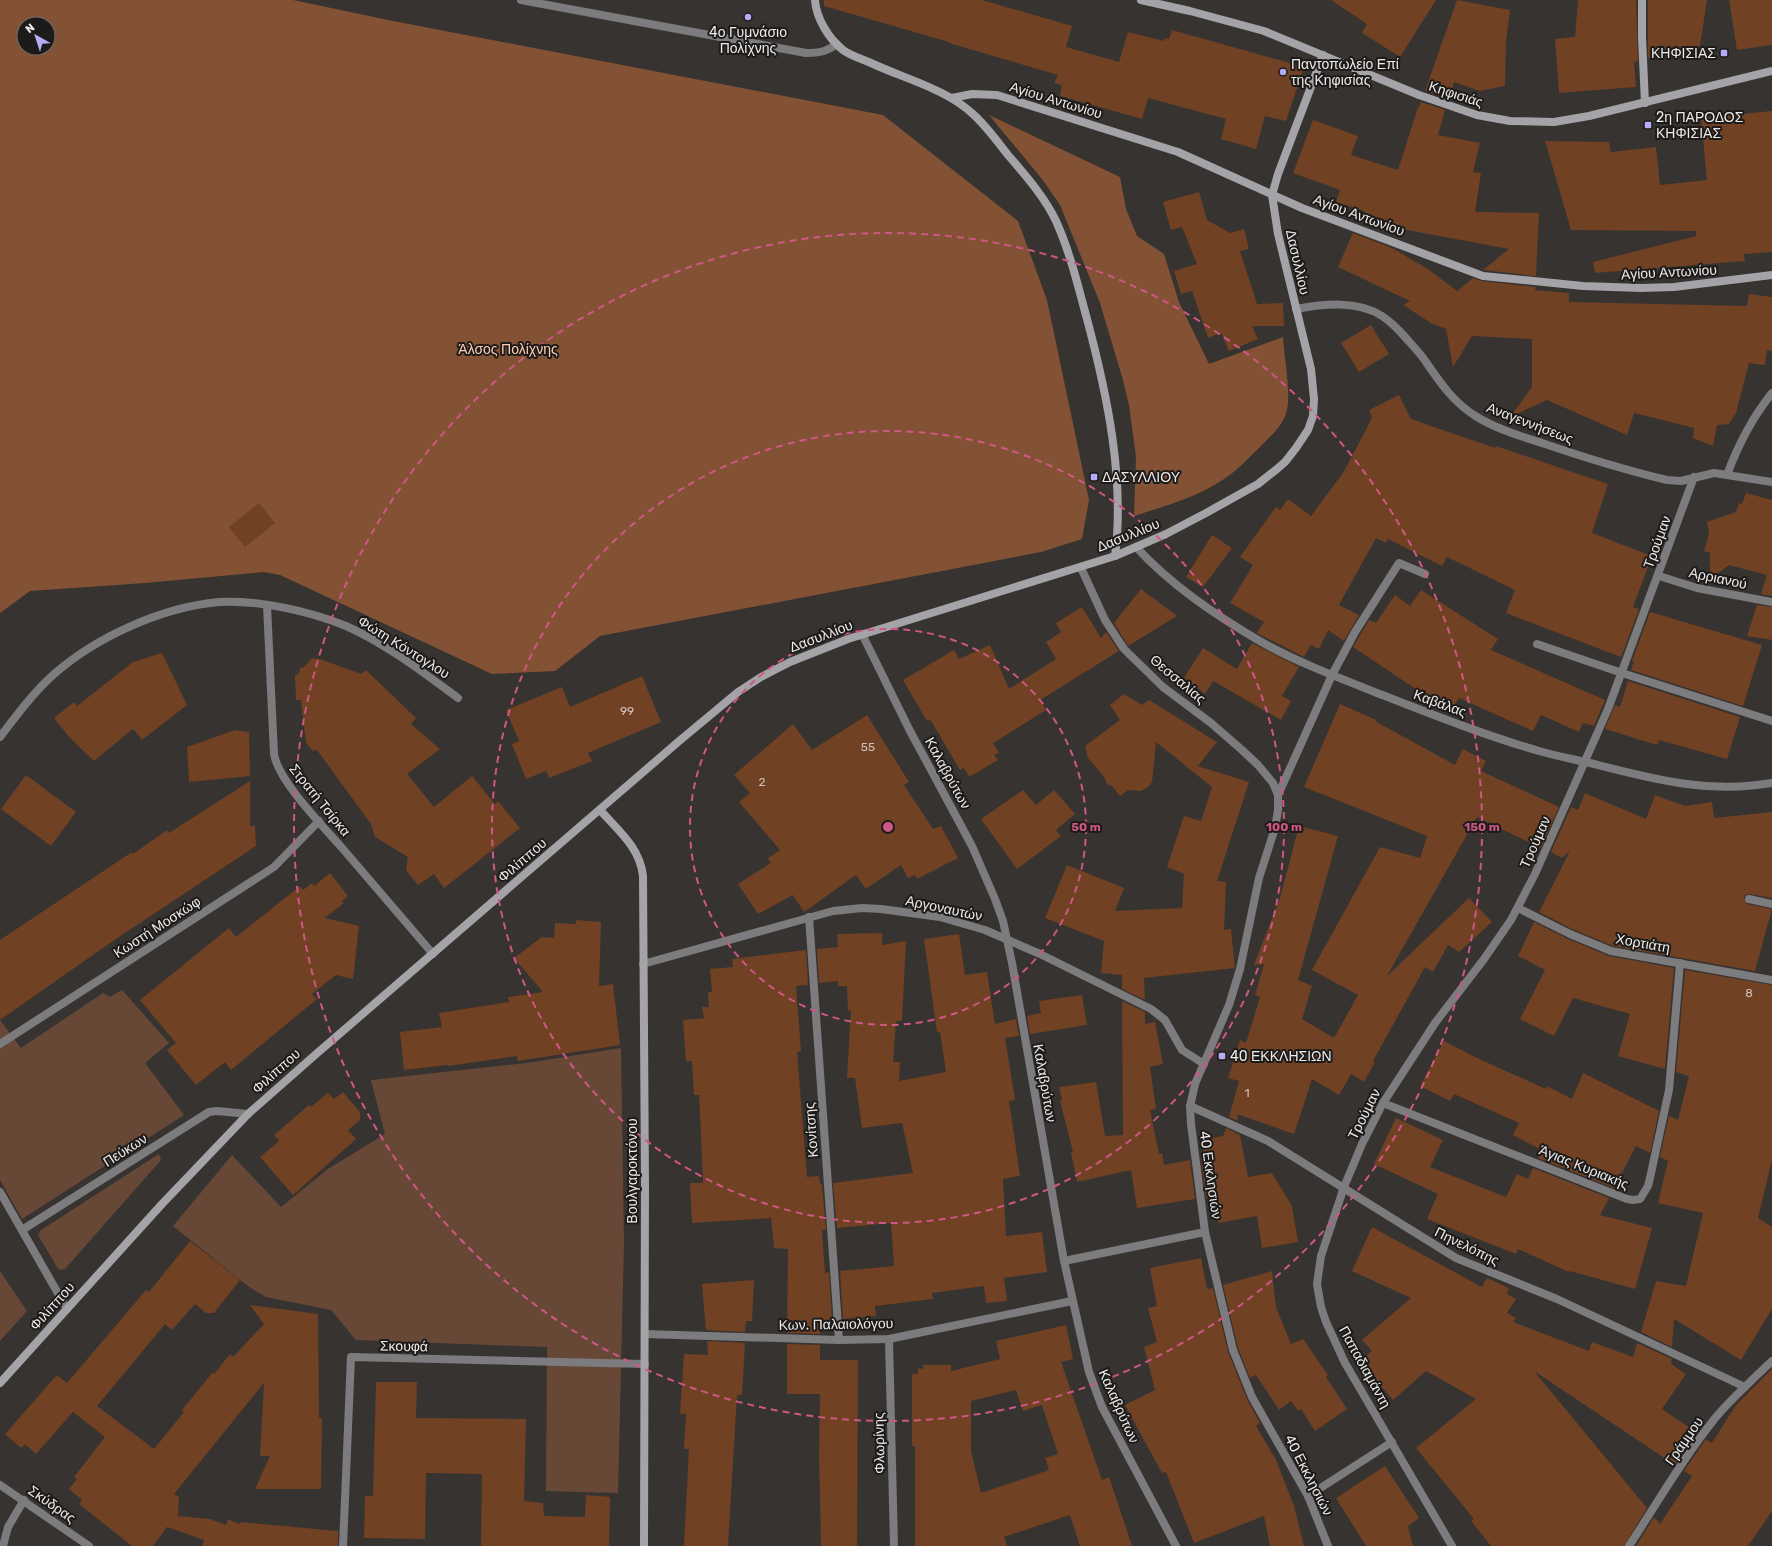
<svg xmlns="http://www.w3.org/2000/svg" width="1772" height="1546" viewBox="0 0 1772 1546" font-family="Rubik,sans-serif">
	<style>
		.green { fill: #674836 }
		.forest { fill: #835234; fill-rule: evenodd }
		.building { fill: #704123; fill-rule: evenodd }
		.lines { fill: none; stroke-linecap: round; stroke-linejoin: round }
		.street { stroke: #7c7b7d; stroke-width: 8 }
		.secondary { stroke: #a4a3a7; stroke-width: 8 }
		.ring { fill: none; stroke: #cf5785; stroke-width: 2; stroke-dasharray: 7 5 }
		.poi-dot { fill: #b5acf8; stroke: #1d1b1a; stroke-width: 1.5 }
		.labels { text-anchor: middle; stroke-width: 4; stroke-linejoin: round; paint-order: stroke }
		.number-label { font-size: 12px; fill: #cec0b7 }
		.poi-label { font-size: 14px; fill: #edeae8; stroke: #1d1b1a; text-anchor: start }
		.street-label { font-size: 14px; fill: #edeae8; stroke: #1d1b1a }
		.park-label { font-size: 14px; fill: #fccdb1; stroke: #1d1b1a }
		.centre { fill: #cf5785; stroke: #1d1b1a; stroke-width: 2 }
		.ring-label { font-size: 12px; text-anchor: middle; font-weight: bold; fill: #cf5785; stroke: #1d1b1a; stroke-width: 4; stroke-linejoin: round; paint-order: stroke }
	</style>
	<rect width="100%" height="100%" fill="#373331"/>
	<g class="green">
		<path d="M122,990l47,53 -24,20 39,52 -162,104 -22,-39v-160l21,28 82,-55 7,4z"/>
		<path d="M621,1048l3,195 -6,250 -72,-2 1,-144 -191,-7 -25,-30 -65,-13 -17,-10 -76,-61 59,-71 49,52 47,-38 57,-35 -14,-54 156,-17z"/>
		<path d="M159,1154l2,6 -96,109 -5,1 -3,-3 -19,-32 3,-5z"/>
		<path d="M0,1271l27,40 -27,30z"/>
	</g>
	<g class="forest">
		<path d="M0,0h293l95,20 495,95 135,106 29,79 42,200 -7,39 -41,13 -441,84 -45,35 -63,3 -212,-99 -16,-3 -119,11 -115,8 -30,22zM24,24h24v24h-24z"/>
		<path d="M989,115l131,62 6,32 11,27 27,18 15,48 30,62 74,-27c1,20 8,54 4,73 -3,14 -15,25 -25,35 -14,14 -28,29 -46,39 -25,15 -54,23 -82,32l2,-59 -7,-52 -6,-25 -23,-77 -40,-98 -18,-26z"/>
	</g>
	<g class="building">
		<path d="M824,0h158l90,26 -6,21 53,15 9,-30 36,9 1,-3 4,1 3,-9 132,37 -18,54 -21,-5 -9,33 -35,-10 5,-20 -78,-21 -6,21 -82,-23 2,-11 -8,-2 4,-8 -109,-32v-1l-125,-36z"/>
		<path d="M1331,0h105l-36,57 -38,-24 5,-9z"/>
		<path d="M1457,0l53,10 -4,31 -1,45 -25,5 -26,-9 -5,17 -24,-8z"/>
		<path d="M1578,0h58l2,61 -4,1 2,25 -77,6 -4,-54 20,-2z"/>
		<path d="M1648,0h59l-7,46 -52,12z"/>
		<path d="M1729,0h43v45l-35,5z"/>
		<path d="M1421,102l24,8 -7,25 42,8 -7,29 8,1 -6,39 64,1 -3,63 -53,-6 26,-21 -150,-28 5,-10 -28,-9 4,-12 -47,-17 20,-53 45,16 -7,19 47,15 20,-63h1z"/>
		<path d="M1772,111v141l-28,2 1,7 -150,12 -2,-11 103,-26v-5l-125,-1 -26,-89 64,1 2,10 45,-5 4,38 47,-5 -6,-62z"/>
		<path d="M1199,192l8,28 23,13 14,-4 5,20 -9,2 17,53 26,-1 1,23h-32l6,13 -29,12 -8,-18 -13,5 -16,-47 -11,3 -7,-23 23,-7 -15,-37 -11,3 -8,-28z"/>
		<path d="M1353,233l39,15 36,21 29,22 16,-13 9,3 54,6 -1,3 34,3v9l178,4 2,-12 23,3v54l-5,-1 -2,15 -16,-2 -13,50 -7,11 -12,1 -4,21 -20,-8 1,-10 -60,-15 -7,22 -80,-35 -37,17 22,-30v-48l-60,-3 -19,31 -7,-38 -15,-6 -28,-18 7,-4 -72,-34z"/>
		<path d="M1371,325l18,29 -30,18 -18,-29z"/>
		<path d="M1399,395l12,24 84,29 1,-2 112,38 -16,49 60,23 -19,51 6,2 -18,48 -115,-44 9,-23 -68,-33 -5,9 -54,-27 -2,4 -10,-5 -37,67 20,10 -15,26 -16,-11 -9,19 -8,-4 -7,12 -47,-24 7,-11 -34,-19 23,-38 -13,-8 36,-50 4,3 8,-11 23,17 32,-43 29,-55 -3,-8z"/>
		<path d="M1746,493l26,7v96l-11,-2 6,-19 -38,-10 -19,14v-26l-6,-2 5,-18 -2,-11 29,-10 3,-9 3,1z"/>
		<path d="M259,503l16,20 -30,24 -16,-20z"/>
		<path d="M1212,535l20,13 -29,39 -17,-10z"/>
		<path d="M1141,589l36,27 -49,30 -14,-23z"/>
		<path d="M1421,590l77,49 -7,11 114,50 -11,26 -11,-3 -4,9 -38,-17 -8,16 -74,-33 -9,14 -97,-65 16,-27 7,3 19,-28 15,11z"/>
		<path d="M1757,605l15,2v33l-25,-4z"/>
		<path d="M1082,607l19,31 5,-6 13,19 -79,49 6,10 -53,33 6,10 -5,2 4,5 -29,17 -5,-9 -4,2 -30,-51 -3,2 -24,-41 51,-30 5,9 31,-14 19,44 47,-30 -10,-17 15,-10 -5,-9z"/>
		<path d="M1650,612l112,33 -19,61 -112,-36 3,-8 -2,-1z"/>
		<path d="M1252,643l47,24 -17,29 9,5 -10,19 -68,-39 -8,13 -21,-16 19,-30 34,21z"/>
		<path d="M162,653l25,52 -45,35 -9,-11 -39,32 -24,-23 -16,-20 20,-16 3,4 56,-44z"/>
		<path d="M312,658l8,1 41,15 5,-4 50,48 -5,6 29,25 -33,25 27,33 38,-31 23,28 3,-3 22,27 -76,60 -10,-14 -16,11 -12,-15 2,-13 -33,-20 -4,-13 -30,-41 -24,-33 -4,1 -7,-8 -5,-43h-5l-1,-25 4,-1 1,-6 4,-1z"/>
		<path d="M642,676l19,46 -73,31 4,8 -43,17 -3,-7 -20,8 -14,-35 7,-3 -13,-31 56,-23 8,20z"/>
		<path d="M1628,681l112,36 -13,42 -68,-19 -2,5 -52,-16 10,-24 5,2z"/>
		<path d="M1124,694l18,11 7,-5 68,42 -19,24 51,16 -32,99 9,1 -2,48 7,-1 4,39 -91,10 1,22 -23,-11v-14l-21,-2 3,-32 -59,-23 22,-53 57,23 -9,23 67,-3 2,-34 -17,-7 17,-51 17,5 11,-34 -56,-45 -4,40 -4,5 -7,4 -13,-1 -8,6 -8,-10 -5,-2 -2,-6 -17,-20 -3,-12 35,-26 -10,-15z"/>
		<path d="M1340,704l36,16 -1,1 80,44 8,-16 23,12 -5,10 78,36 -18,41 -64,-31 -90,159 82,-78 23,24 -33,30 -11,-7 -15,27 -8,-5 -52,94 2,1 -11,20 -13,-8 -12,21 -27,-16 -18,55 -57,-20 1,7 -9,-4 10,-36 -11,-3 12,-38 6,3 14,-46 -5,-2 9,-31 -10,1 26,-67 19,-72 39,10 -40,144 14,6 -10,33 32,19 24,-43 -46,-25 68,-123 40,11 7,-22 -123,-49z"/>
		<path d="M867,715l42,67 -5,3 29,44 8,-3 17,32 -41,21 -2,-4 -7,3 -7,-13 -35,24 -10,-14 -52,37 -11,-17 -35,19 -20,-30 33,-21 -3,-5 12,-8 -41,-48 11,-9 -16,-18 59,-51 19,26z"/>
		<path d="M235,730l14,2 1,44 -61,6 -2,-35z"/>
		<path d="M26,775l50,37 -25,34 -50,-37z"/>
		<path d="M250,781v45h5l1,20 -146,97 -110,77v-80l132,-88 1,2 34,-24 2,3z"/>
		<path d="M1023,790l13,15 18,-15 21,24 -19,16 5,6 -44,33 -36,-50z"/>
		<path d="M1585,793l61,26 9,-24 30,11 27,-4 2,16 58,-6v86l-22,-4 -5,1 -1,3 3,6 25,5 -17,62 -142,-25 -41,-17 -33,-17 31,-61 -8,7 -11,-6 20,-45 7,3z"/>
		<path d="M330,873l18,23 -6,5 2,2 -19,15 34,8 -6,53 -17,-4 -24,19 5,5 -86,71 -6,-8 -29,23 -29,-35 9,-7 -36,-43 89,-72 7,9 64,-51 3,4 9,-7 2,3z"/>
		<path d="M576,920l25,2 -2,64 14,-2 7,61 -102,16 -1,-5 -69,10v-1l-44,5 -4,-38 42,-5 -3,-14 70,-11 -1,-5 35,-5 -29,-34 28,-21 12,1 1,-15 21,1z"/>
		<path d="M1534,922l34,17 41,17 65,12 -9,101 -47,-13 12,-42 -57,-16 -19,38 -34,-17 25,-49 -27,-14z"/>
		<path d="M882,933v12l24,-4 -4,80h-6l-3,41h7l-1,19 47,-9 -6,-40h-3l-13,-93 35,-5 6,41 22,-3 8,52 21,-5 3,17 -14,2 10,62 -6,1 11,75 -17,3 3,57 36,-4 5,40 -43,6 3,23 -21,2 -2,-17 -52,7 1,6 -58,7 1,10 -33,3 -3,-48 54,-5 -3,-43 -54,5 -4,-45 80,-10 -11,-50 -40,5 -7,-50h-8l4,-68 -3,1 -1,-25h-9v-5l-19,2 -2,-34 21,-2 -1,-13z"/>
		<path d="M806,950l2,35 -12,1 5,65 -4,1 10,125 12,-1 1,8h2l4,46h-4l3,43 4,-1 3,48 -12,2v12l-33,-1 1,-84 -14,-1 -3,-30 -79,5 -2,-40h13l-2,-48 -2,-40h-5l-2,-34h-6l-3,-41 21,-2 -2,-11h7l-1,-15h4l-2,-23 23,-2 -1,-8z"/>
		<path d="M1685,970l87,15v175l-14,58 14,9v82l-31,51 -67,-41 -2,28 -31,-15 15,-51 30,5 17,-73 -45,-10 10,-42 -8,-4 9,-41 9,4 11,-44 -13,-4z"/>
		<path d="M1082,995l5,30 -57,9 -3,-18 14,-3 -2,-12z"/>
		<path d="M1122,1001l23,11v12l10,-2 8,42 -13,3 6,42 -6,1 9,44 3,-1 2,12 26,-5 5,39 -58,9 -6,-38 -54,12 -6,-30h2l-13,-51 2,-1 -3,-13 37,-5 9,54 18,-1z"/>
		<path d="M1444,1041l33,17 69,31 1,-3 25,13 11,-26 76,38 -9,42 -14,-7 -22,42 -76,-30 4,-8 -29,-15 6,-12 -65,-29 -4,7 -30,-15z"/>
		<path d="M343,1092l17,20v8l-12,10 8,9 -63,56 -33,-38 19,-16 -5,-6 35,-30 2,2 17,-14 6,6z"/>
		<path d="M1396,1118l47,22 -13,27 76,30 11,-23 11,5 5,-11 76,30 -9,17 52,13 -17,61 -65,-18 -1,1 -51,-23 -2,5 -89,-35 11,-25 -64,-30z"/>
		<path d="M1226,1128l14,7 8,42 24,-4 20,33 6,36 -36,6 -5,-32 -39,7v-27l-12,2 -5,-39 4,-1 -3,-18 21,-4z"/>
		<path d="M1372,1227l110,60 5,-9 22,10 -2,6 9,5 -9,14 9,5 -3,4 76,29 3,-9 41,15 4,-14 35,16 -1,5 15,10 -24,35 35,24 -22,32 -141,-94 113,137 -23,38h-133l-20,-25 3,-2 -58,-71 60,-49 -50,-28 -33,29 -33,-38 12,-11 -10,-11 49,-42 -59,-27z"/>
		<path d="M190,1241l50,39 -26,33h-8l-11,-9 -23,26 -7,-6 -68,82 57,43 30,-37 -2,-2 30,-37 2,1 16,-20 3,3 31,-33 -14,-19 68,9 1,104h3l-1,71h-66l15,-33h-10l4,-73 -90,111 5,3 -1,19 32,3 16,6 2,-6 11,5 1,-2 98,9v15h-136l2,-6 -37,-13 -14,19h-21l-53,-42 3,-4 -13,-11 8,-10 -3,-2 31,-40 -32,-25 -37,42 -11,-10 -4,4 -16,-14 52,-59 10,8 79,-93 3,2z"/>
		<path d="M1201,1258l6,31 6,-1 15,64 19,47 13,24 -4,3 20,34 18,46 10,40h-34l-6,-30 -70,27 -28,-71 -4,1 -37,-68 30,-15 -11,-43 13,-5 -9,-34 9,-2 -7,-38z"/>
		<path d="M1272,1271l4,36 15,37 12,-5 25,36 -2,2 21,32 -32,22 -14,-22 -3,2 -7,-10 -12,9 -23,-35 -6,3 -12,-30 -15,-63z"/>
		<path d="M754,1280l-2,41h-6l-1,11 -39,-2 -4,-46z"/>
		<path d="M1066,1325l7,34 -12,3 41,118 7,-3 23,69h-52l-10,-31 -66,22 3,9h-92v-100h-3v-72h6v-6l5,1v-4h28v6l49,-12 -4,-18zM1016,1390l7,21 19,-6 16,49 -13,4 4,12 -68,23 -10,-42v-50z"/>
		<path d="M707,1341l38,2 -3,52h-5l-9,151h-44l5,-97h-5l2,-35h-6l4,-60 24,1z"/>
		<path d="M787,1344l33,1v15h38l-1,186h-36l-2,-92 1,-60h-33z"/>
		<path d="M1772,1369v142l-24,35h-112l18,-29 6,7 32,-48 -8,-5 22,-32 6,4 24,-38z"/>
		<path d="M376,1382h41l-1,36 110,1 -2,82 19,2 1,13 41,1 1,-22 24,2 -1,49h-128l1,-72 -56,-1 -1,66 -61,-1 1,-42h8z"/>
		<path d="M1385,1466l34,52 -11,8 5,20h-47l-30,-48z"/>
	</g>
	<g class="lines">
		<g class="street">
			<path d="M521,0l285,53c13,0 20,-1 31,-9"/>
			<path d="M1296,309c27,-5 62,-9 86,7 9,6 16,13 23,21 7,8 15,16 21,25 15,22 28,41 51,55 20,12 43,19 65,26 41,14 83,27 125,37l14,1 33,-8 58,9"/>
			<path d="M1727,475c11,-30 25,-57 45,-82"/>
			<path d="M1136,547c35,38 78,67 122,93 40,23 84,39 127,56 51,20 102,40 154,55 17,5 34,8 51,12 63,16 117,31 182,20"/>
			<path d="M1081,568l24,52 19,29 39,38 48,36 31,27 16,15 15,18 5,12v15l-3,18 -16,50 -19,91 -11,36 -34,79 -5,22 1,18 14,108 28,118 19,47 56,99 20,50"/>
			<path d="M1659,576l38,12 75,14"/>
			<path d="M267,605l7,149c4,27 50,73 69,95 30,35 60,70 90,105"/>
			<path d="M862,634l47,95 63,117 23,53 8,22 9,42 52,298 25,111 13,35 74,139"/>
			<path d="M1537,644l85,29 150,48"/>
			<path d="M0,737c16,-21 33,-44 53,-62 43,-38 109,-68 166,-73 41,-2 90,9 127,24 39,17 78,47 112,72"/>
			<path d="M1278,795l54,-120 23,-43 44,-69 26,11"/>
			<path d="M1749,899l23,5"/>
			<path d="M1518,908l52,26 41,17 161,29"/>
			<path d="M809,917l30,423"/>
			<path d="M643,964l190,-53 29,-3 19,1 59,8 45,13 55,24 111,55 14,11 17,30 22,14"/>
			<path d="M0,1044l274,-177 45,-46"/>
			<path d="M1383,1103l244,96 6,1 7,-1 8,-13 2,-8 19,-88 11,-127"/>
			<path d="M1190,1106l78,35 188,117 101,41 188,88"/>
			<path d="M0,1192l67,117"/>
			<path d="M22,1230l187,-118 8,-1 31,3"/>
			<path d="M1064,1261l141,-29"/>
			<path d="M645,1334l194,6 50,-1 183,-38"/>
			<path d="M889,1339l5,207"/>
			<path d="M0,1485l89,61"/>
			<path d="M1308,1496l84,-54"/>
			<path d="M3,1546l5,-19 16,-27"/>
			<path d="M343,1546l8,-189 294,7"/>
			<path d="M1452,1546l-107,-183 -19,-41 -5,-15 -4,-23 4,-28 23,-69 18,-43 21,-41 52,-80 49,-64 27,-39 24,-46 73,-165 86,-232"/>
			<path d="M1629,1546c28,-43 55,-89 87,-129 17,-20 37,-38 56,-56"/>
		</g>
		<g class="secondary">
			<path d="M815,0c1,18 14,39 28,50 8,6 19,9 28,13 34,16 76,26 103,52 13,12 23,26 34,40 17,20 36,41 48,66 14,31 22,65 31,98 20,75 38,160 28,237"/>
			<path d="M1141,0l49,11 74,20 155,64 58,20 33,6 44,1 35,-6 183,-45"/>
			<path d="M1642,0v37l3,66"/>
			<path d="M952,98l20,-4 25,1 181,57 124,56 181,68 100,10 58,2 33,-1 98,-12"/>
			<path d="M600,810c19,21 40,38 43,66l2,309 -1,361"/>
			<path d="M0,1383l162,-179 86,-90 67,-59 363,-313 60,-50 23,-15 29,-15 58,-23 267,-83 51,-22 40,-21 52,-29 19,-15 8,-7 11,-14 12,-18 5,-14 1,-17 -3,-30 -33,-135 -6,-39 6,-21 45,-119"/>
		</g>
	</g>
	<g class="ring">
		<circle cx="888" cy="827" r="198"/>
		<circle cx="888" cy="827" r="396"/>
		<circle cx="888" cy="827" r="594"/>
	</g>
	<g class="poi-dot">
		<circle cx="748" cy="17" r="4"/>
		<rect x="1720" y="49" width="8" height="8" rx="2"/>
		<circle cx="1283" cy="72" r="4"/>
		<rect x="1644" y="121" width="8" height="8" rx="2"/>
		<rect x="1090" y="473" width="8" height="8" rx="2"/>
		<rect x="1218" y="1052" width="8" height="8" rx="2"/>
	</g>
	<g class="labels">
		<g class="number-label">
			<text x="627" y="715">99</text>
			<text x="868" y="751">55</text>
			<text x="762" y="786">2</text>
			<text x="1749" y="997">8</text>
			<text x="1247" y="1097">1</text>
		</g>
		<g class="poi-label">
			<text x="748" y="37" text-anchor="middle">4ο Γυμνάσιο<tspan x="748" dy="16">Πολίχνης</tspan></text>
			<text x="1716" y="58" text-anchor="end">ΚΗΦΙΣΙΑΣ</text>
			<text x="1291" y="69">Παντοπωλείο Επί<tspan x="1291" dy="16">της Κηφισίας</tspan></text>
			<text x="1656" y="122">2η ΠΑΡΟΔΟΣ<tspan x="1656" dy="16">ΚΗΦΙΣΙΑΣ</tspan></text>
			<text x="1102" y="482">ΔΑΣΥΛΛΙΟΥ</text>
			<text x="1230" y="1061">40 ΕΚΚΛΗΣΙΩΝ</text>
		</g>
		<g class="street-label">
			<text transform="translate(1456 94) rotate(18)" y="5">Κηφισιάς</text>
			<text transform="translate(1056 100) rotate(17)" y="5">Αγίου Αντωνίου</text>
			<text transform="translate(1359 215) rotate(20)" y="5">Αγίου Αντωνίου</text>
			<text transform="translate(1298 262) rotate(77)" y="5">Δασυλλίου</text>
			<text transform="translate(1669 272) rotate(-3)" y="5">Αγίου Αντωνίου</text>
			<text transform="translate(1530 423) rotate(21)" y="5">Αναγεννήσεως</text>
			<text transform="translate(1128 535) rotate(-22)" y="5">Δασυλλίου</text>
			<text transform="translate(1657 542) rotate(-70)" y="5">Τρούμαν</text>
			<text transform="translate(1718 578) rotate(12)" y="5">Αρριανού</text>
			<text transform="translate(821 636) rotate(-21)" y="5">Δασυλλίου</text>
			<text transform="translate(404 647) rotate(32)" y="5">Φώτη Κόντογλου</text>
			<text transform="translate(1178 679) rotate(40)" y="5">Θεσσαλίας</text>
			<text transform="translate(1440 703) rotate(20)" y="5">Καβάλας</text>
			<text transform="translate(948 773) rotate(61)" y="5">Καλαβρύτων</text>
			<text transform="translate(320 800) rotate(51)" y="5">Στρατή Τσίρκα</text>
			<text transform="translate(1535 842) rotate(-66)" y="5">Τρούμαν</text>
			<text transform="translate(522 860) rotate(-41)" y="5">Φιλίππου</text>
			<text transform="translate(944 908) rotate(12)" y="5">Αργοναυτών</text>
			<text transform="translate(157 927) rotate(-33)" y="5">Κωστή Μοσκώφ</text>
			<text transform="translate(1643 943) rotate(10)" y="5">Χορτιάτη</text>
			<text transform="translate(276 1071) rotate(-42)" y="5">Φιλίππου</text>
			<text transform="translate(1045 1083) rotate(80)" y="5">Καλαβρύτων</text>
			<text transform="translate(1364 1114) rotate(-63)" y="5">Τρούμαν</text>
			<text transform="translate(811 1130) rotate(-94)" y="5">Κονίτσης</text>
			<text transform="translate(125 1150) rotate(-32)" y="5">Πεύκων</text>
			<text transform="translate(1584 1167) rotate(22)" y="5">Άγιας Κυριακής</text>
			<text transform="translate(632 1171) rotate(-90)" y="5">Βουλγαροκτόνου</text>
			<text transform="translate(1211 1175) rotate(82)" y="5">40 Εκκλησιών</text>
			<text transform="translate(1467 1246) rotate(26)" y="5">Πηνελόπης</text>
			<text transform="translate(52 1306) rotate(-48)" y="5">Φιλίππου</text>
			<text transform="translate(836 1324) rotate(-1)" y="5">Κων. Παλαιολόγου</text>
			<text transform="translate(404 1346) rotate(1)" y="5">Σκουφά</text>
			<text transform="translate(1365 1367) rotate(61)" y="5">Παπαδιαμάντη</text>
			<text transform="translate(1119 1406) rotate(66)" y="5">Καλαβρύτων</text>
			<text transform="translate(1684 1441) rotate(-55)" y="5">Γράμμου</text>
			<text transform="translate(879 1443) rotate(-91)" y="5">Φλωρίνης</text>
			<text transform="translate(1309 1475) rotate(63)" y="5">40 Εκκλησιών</text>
			<text transform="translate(52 1504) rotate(35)" y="5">Σκύδρας</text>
		</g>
		<g class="park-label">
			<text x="508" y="354">Άλσος Πολίχνης</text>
		</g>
	</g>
	<circle cx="888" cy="827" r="6" class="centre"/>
	<g class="ring-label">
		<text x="1086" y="831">50 m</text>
		<text x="1284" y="831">100 m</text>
		<text x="1482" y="831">150 m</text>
	</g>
	<g transform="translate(36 36) rotate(321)"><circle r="19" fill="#1d1b1a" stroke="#706e6c"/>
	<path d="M0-3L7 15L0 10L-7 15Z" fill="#b5acf8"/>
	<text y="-6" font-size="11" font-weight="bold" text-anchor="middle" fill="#edeae8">N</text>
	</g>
</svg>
